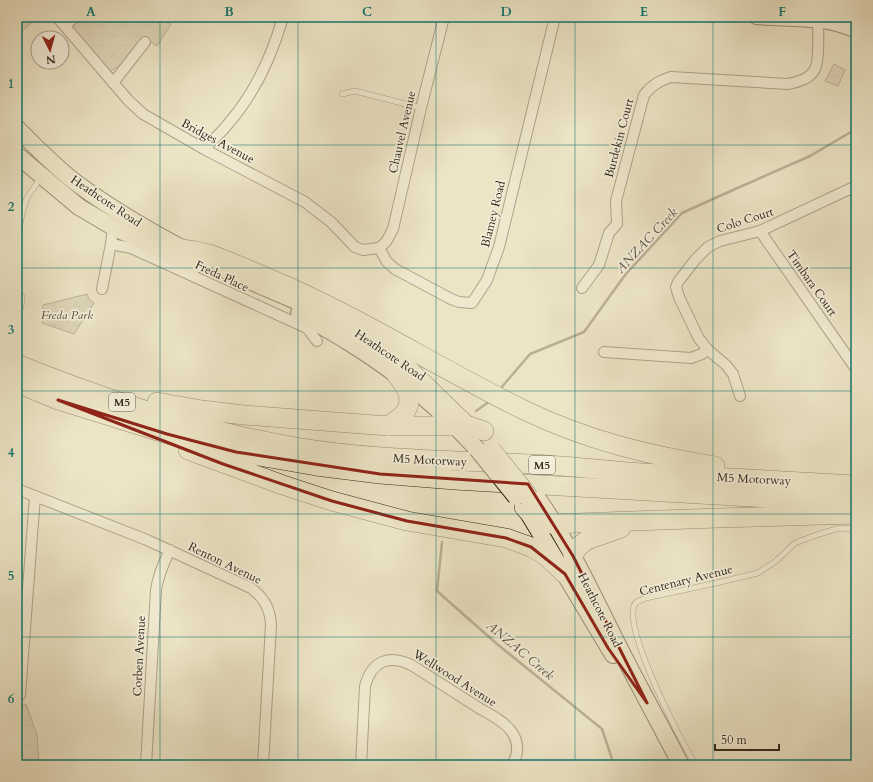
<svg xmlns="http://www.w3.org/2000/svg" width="873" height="782" viewBox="0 0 873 782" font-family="Cardo,serif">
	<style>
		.grass { fill: url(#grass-tufts); stroke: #7f7562 }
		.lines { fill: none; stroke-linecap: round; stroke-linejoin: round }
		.stream { stroke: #7c715e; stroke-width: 2.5 }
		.lane-casing { stroke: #605646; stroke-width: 6 }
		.street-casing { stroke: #605646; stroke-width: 12 }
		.secondary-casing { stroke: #32261b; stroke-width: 16 }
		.primary-casing { stroke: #32261b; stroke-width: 18 }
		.highway-casing { stroke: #32261b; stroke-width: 20 }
		.lane { stroke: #f3edd9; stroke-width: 5 }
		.street { stroke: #f3edd9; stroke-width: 10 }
		.secondary { stroke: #f3edd9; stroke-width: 14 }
		.primary { stroke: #ece4c5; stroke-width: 16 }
		.highway { stroke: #ece4c5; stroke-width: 19 }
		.primary-bridge-casing { stroke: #32261b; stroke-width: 18; stroke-linecap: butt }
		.highway-bridge-casing { stroke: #32261b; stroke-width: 20; stroke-linecap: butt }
		.primary-bridge { stroke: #ece4c5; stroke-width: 16 }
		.highway-bridge { stroke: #ece4c5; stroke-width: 19 }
		.marked { fill: none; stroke: #8f2418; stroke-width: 3; stroke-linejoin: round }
		.grid { fill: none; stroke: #0f766e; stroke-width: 1; stroke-opacity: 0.55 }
		.labels { text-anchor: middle; stroke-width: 3.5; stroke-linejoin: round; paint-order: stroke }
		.shield { fill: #f3edd9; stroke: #6c6254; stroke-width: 1 }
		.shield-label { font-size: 11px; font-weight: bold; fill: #32261b }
		.street-label { font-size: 12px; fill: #32261b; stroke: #f3edd9 }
		.park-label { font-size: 12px; font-style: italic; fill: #584e3e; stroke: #f3edd9 }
		.water-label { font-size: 13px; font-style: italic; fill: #5d5242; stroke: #f3edd9 }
		.neatline { fill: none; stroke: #0f766e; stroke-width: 1.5 }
		.grid-label { font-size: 13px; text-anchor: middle; font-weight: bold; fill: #0f766e }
	</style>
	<defs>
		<pattern id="grass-tufts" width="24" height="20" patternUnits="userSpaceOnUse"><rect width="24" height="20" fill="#ccc4a8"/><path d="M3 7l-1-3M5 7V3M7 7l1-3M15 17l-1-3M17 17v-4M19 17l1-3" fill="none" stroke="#b0a890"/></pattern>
	</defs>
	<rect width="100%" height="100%" fill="#ece4c5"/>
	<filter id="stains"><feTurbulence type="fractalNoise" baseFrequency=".005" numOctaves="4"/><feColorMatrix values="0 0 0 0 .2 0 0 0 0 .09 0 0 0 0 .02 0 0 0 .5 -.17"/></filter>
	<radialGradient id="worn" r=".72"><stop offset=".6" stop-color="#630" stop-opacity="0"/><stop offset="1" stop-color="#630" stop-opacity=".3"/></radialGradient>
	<g class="grass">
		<path d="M18,17h21l-22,18v-14z"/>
		<path d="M80,17h76l15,7 -14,22 -14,-9c-9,12 -18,28 -33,34l-6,-3 -31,-37c-1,-7 2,-9 8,-13z"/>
		<path d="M834,64l11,6 -7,16 -13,-5z"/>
		<path d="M87,294l2,5 5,4 -20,31 -32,-11 1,-18z"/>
		<path d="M17,704l6,1 3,-1 11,31 2,30h-22z"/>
	</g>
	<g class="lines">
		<g class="stream">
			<path d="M501,388l29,-34 54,-22 41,-57 57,-62 51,-23 77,-34 46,-27"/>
			<path d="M476,411l14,-10"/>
			<path d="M442,542l-5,49 60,53 105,85 12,36"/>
		</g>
		<g class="lane-casing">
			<g id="lane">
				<path d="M342,94l13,-3 66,17"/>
				<path d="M17,253c1,-18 3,-38 10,-55 4,-7 10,-14 14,-21"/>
				<path d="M17,292c8,3 5,10 3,17"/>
				<path d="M696,765c-16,-24 -71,-133 -62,-159 1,-5 7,-6 12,-8l70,-15 42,-10 18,-12 19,-18 24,-9 21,-6 16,1"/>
			</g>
		</g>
		<g class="street-casing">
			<g id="street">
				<path d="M57,17l71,83 15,14 61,35 101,53 26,20 24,25 8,3 16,-2"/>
				<path d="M65,25l10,-8"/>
				<path d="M113,83l32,-41"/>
				<path d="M204,149c8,-8 17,-16 24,-25 27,-31 44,-68 55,-107"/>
				<path d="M760,231l96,138"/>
				<path d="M111,244l20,4 176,80 10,13"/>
				<path d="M379,248l8,14 8,7 56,30 8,3 13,1 15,-23 12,-33 56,-230"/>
				<path d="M379,248l7,-6 7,-13 28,-121 23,-91"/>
				<path d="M582,288l17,-23 10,-32 8,-9 -1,-23 28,-106c8,-10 15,-14 27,-18l117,7c10,-2 22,-5 27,-15 5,-10 3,-37 3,-48"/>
				<path d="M102,289l9,-45 2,-17"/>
				<path d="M604,352l87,6 11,-4 5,-5"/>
				<path d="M740,396l-7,-22 -7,-9 -19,-16 -9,-12 -19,-40 -3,-10 2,-5 17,-22 13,-13 12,-6 40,-10 96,-45"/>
				<path d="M17,489l130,51 104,48c13,10 19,20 20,37l-8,140"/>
				<path d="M20,695l15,-199"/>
				<path d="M146,765l10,-175c2,-14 7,-26 14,-40"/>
				<path d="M361,765l4,-79c7,-26 25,-32 48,-20 22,14 44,28 66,42 10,6 25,13 32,23 8,10 8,23 1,34"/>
			</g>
		</g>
		<g class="secondary-casing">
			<path id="secondary" d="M756,17c33,3 69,-1 100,14"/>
		</g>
		<g class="primary-casing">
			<g id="primary">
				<path d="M17,128c20,20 39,40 62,57 44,32 93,59 142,83 31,15 65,28 97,43 31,15 60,33 88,53"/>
				<path d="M17,155l62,52 34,20 81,39"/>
				<path d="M299,313c33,19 66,38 96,61 29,22 57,48 82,75"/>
				<path d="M539,500c30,44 53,93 77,141 21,42 44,83 65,124"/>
				<path d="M528,513l85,142"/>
			</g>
		</g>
		<g class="highway-casing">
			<g id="highway">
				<path d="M182,249c9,1 19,3 27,5 20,7 40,16 59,24 89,37 170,90 256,132 62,30 123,45 191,56"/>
				<path d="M396,357l75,73"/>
				<path d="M17,364c89,36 183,67 279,83 83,14 168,13 252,18 31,2 63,6 94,8 71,4 143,8 214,12"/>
				<path d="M17,383l41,17 109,34 69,18 80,14 64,8 75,6 401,23"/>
				<path d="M157,402l45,8 42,5 144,11h81l15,5"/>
				<path d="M388,426c5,-4 13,-8 17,-14 10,-14 -1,-28 -10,-39"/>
				<path d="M188,450l95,35 49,16 75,20 99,17 25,9 15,9 19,18"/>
				<path d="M524,507c7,8 13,15 24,17l170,-6 138,-4"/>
				<path d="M573,556l5,-9 9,-7 34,-12"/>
			</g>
		</g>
		<use href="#lane" class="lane"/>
		<use href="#street" class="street"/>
		<use href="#secondary" class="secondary"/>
		<use href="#primary" class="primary"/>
		<use href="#highway" class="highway"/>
		<g class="primary-bridge-casing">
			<path id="primary-bridge" d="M477,449l39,48"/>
		</g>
		<g class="highway-bridge-casing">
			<path id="highway-bridge" d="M491,450l30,37 8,11"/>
		</g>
		<use href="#primary-bridge" class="primary-bridge"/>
		<use href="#highway-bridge" class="highway-bridge"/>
	</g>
	<path d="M0 0H873V782H0ZM58,400l109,34 69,18 144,22 148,10 45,72 74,147 -39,-55 -43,-74 -34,-27 -25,-9 -99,-17 -75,-20 -109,-37z" fill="#ece4c5" fill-opacity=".55" fill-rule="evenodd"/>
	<path class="marked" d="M58,400l109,34 69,18 144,22 148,10 45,72 74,147 -39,-55 -43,-74 -34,-27 -25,-9 -99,-17 -75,-20 -109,-37z"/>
	<path class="grid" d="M160,17v748M298,17v748M436,17v748M575,17v748M713,17v748M17,145h839M17,268h839M17,391h839M17,514h839M17,637h839"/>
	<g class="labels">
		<g class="shield">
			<rect x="109" y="393" width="26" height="18" rx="3"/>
			<rect x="529" y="456" width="26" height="18" rx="3"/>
		</g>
		<g class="shield-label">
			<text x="122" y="406">M5</text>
			<text x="542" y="469">M5</text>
		</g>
		<g class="street-label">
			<text transform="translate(402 132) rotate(-77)" y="4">Chauvel Avenue</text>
			<text transform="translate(619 138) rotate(-75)" y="4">Burdekin Court</text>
			<text transform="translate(218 141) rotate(28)" y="4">Bridges Avenue</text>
			<text transform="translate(106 201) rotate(34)" y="4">Heathcote Road</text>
			<text transform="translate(493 214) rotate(-76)" y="4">Blamey Road</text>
			<text transform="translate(745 220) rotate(-18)" y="4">Colo Court</text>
			<text transform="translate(222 276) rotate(25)" y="4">Freda Place</text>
			<text transform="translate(812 283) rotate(55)" y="4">Timbara Court</text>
			<text transform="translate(390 355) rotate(34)" y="4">Heathcote Road</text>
			<text transform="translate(430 460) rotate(3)" y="4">M5 Motorway</text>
			<text transform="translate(754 479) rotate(3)" y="4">M5 Motorway</text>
			<text transform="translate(225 563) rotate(26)" y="4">Renton Avenue</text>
			<text transform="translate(686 580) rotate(-14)" y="4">Centenary Avenue</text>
			<text transform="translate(600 610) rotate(63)" y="4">Heathcote Road</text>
			<text transform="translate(139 656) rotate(-87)" y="4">Corben Avenue</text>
			<text transform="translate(455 678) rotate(32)" y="4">Wellwood Avenue</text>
		</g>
		<g class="park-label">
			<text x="67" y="319">Freda Park</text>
		</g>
		<g class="water-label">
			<text transform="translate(646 240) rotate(-47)" y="5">ANZAC Creek</text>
			<text transform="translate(521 650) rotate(40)" y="5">ANZAC Creek</text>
		</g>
	</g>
	<rect width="873" height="782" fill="none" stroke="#ece4c5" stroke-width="44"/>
	<g transform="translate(50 50) rotate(174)"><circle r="19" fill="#f3edd9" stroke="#a69d8d"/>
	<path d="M0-3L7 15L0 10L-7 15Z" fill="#8f2418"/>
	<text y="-6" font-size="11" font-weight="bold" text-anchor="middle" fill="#32261b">N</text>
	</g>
	<path d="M715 744v6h64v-6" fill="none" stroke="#32261b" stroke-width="2"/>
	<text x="721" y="744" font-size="12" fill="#32261b" stroke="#f3edd9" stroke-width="3" paint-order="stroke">50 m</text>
	<rect x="22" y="22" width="829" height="738" class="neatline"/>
	<g class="grid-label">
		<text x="91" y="16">A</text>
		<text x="229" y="16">B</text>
		<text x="367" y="16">C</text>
		<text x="506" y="16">D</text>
		<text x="644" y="16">E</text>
		<text x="782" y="16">F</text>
		<text x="11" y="88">1</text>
		<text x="11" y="211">2</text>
		<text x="11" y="334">3</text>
		<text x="11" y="457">4</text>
		<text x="11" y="580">5</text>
		<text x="11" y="703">6</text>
	</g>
	<rect width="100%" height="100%" filter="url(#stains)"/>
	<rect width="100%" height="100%" fill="url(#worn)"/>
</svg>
